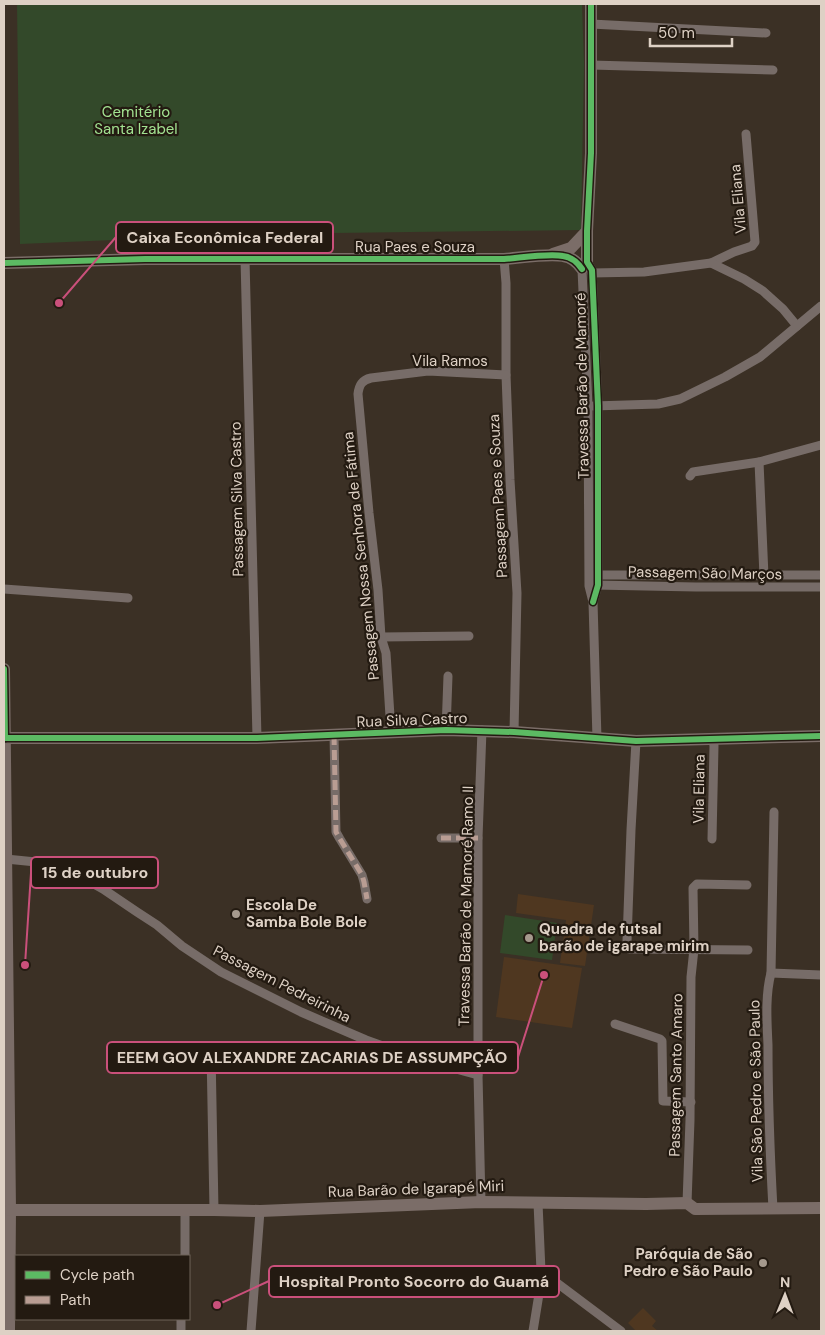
<svg xmlns="http://www.w3.org/2000/svg" width="825" height="1335" viewBox="0 0 825 1335" font-family="'DM Sans',sans-serif">
	<style>
		.built { fill: #4f3720 }
		.green { fill: #33492a }
		.lines { fill: none; stroke-linecap: round; stroke-linejoin: round }
		.street { stroke: #776c68; stroke-width: 9 }
		.secondary { stroke: #7b6d68; stroke-width: 12 }
		.quiet { stroke: #b99d93; stroke-width: 5; stroke-dasharray: 10 5; stroke-linecap: butt }
		.cycleway-casing { stroke: #231a11; stroke-width: 9 }
		.cycleway { stroke: #5cba63; stroke-width: 6 }
		.poi-dot { fill: #a5998d; stroke: #231a11; stroke-width: 2 }
		.labels { text-anchor: middle; stroke-width: 4.5; stroke-linejoin: round; paint-order: stroke }
		.park-label { font-size: 15px; fill: #a2e291; stroke: #231a11 }
		.street-label { font-size: 15px; fill: #ded1c5; stroke: #231a11 }
		.poi-label { font-size: 15px; font-weight: bold; fill: #ded1c5; stroke: #231a11; text-anchor: start }
		.leader { fill: none; stroke: #ca507b; stroke-width: 2 }
		.callout-dot { fill: #ca507b; stroke: #231a11; stroke-width: 2 }
		.callout { fill: #231a11; stroke: #ca507b; stroke-width: 2 }
		.callout-label { font-size: 16px; text-anchor: middle; font-weight: bold; fill: #ded1c5 }
	</style>
	<rect width="100%" height="100%" fill="#3b3025"/>
	<g class="built">
		<path d="M518,894l76,11 -9,61 -25,-3 6,-43 -50,-7z"/>
		<path d="M504,957l78,11 -10,60 -76,-11z"/>
		<path d="M643,1308l13,13 -4,5 6,5h-22l-8,-8z"/>
	</g>
	<g class="green">
		<path d="M17,4h565l2,60 -3,166 -327,4 -234,10z"/>
		<path d="M505,915l52,8 -5,37 -52,-7z"/>
	</g>
	<g class="lines">
		<g class="street">
			<path d="M591,24l175,9"/>
			<path d="M591,65l182,5"/>
			<path d="M245,259l12,479"/>
			<path d="M504,259l2,24v92l4,105 7,113 -3,139"/>
			<path d="M711,263l23,-11 18,-6 3,-4 -9,-108"/>
			<path d="M592,273l52,-1 67,-9 33,16 19,12 20,18 14,17"/>
			<path d="M593,406l65,-2 22,-5 45,-22 35,-20 61,-51"/>
			<path d="M759,462l5,114"/>
			<path d="M690,476l3,-4 66,-10 62,-17"/>
			<path d="M594,575h227"/>
			<path d="M594,585l102,2h125"/>
			<path d="M4,589l124,9"/>
			<path d="M593,602l5,-17v-179l-6,-136 -5,-8 -5,7 6,137 1,180 4,16 4,137"/>
			<path d="M381,637l88,-1"/>
			<path d="M446,730l2,-54"/>
			<path d="M391,732l-5,-79 -5,-16 -3,-47 -9,-77 -11,-119c1,-9 4,-14 13,-16l57,-7 78,4"/>
			<path d="M334,735l2,97 4,7 22,36 2,7 3,17"/>
			<path d="M636,741l-5,89 -4,111 2,8 119,1"/>
			<path d="M441,838h37"/>
			<path d="M712,839l2,-93 -1,-7"/>
			<path d="M6,859l30,3 19,4 23,9 25,14 34,23 20,13 25,21 39,26 80,40 65,28 53,19 59,16"/>
			<path d="M771,973l50,2"/>
			<path d="M615,1024l45,15 2,2 1,60 28,1"/>
			<path d="M211,1052l3,158"/>
			<path d="M481,1202l-3,-127v-237l4,-108"/>
			<path d="M687,1203l3,-83 1,-143 3,-28 -1,-61 4,-4 50,1"/>
			<path d="M773,1209c-3,-55 -5,-109 -5,-164 -1,-23 -3,-49 3,-72l3,-161"/>
			<path d="M185,1256v-46"/>
			<path d="M541,1271l80,60"/>
			<path d="M181,1331v-12"/>
			<path d="M251,1331l9,-120"/>
			<path d="M533,1331l6,-37 2,-23 -3,-68"/>
		</g>
		<g class="secondary">
			<path d="M553,254l18,-6 16,-17"/>
			<path d="M587,262v-31l4,-78v-149"/>
			<path d="M4,263l141,-4h359c15,-1 45,-6 59,-3 8,1 15,7 19,13"/>
			<path d="M4,669l6,541 -1,121"/>
			<path d="M4,738h253l189,-8 68,2 122,9 185,-5"/>
			<path d="M10,1210h204l46,1 221,-9 165,2 41,-1 8,6 126,-1"/>
		</g>
		<g class="quiet">
			<path d="M334,735l2,97 4,7 22,36 2,7 3,17"/>
			<path d="M441,838h37"/>
		</g>
		<g class="cycleway-casing">
			<g id="cycleway">
				<path d="M591,4v149l-4,78v31l5,8 6,136v179l-5,17"/>
				<path d="M4,263l141,-4h359c15,-1 45,-6 59,-3 8,1 15,7 19,13"/>
				<path d="M4,669l1,69"/>
				<path d="M4,738h253l189,-8 68,2 122,9 185,-5"/>
			</g>
		</g>
		<use href="#cycleway" class="cycleway"/>
	</g>
	<g class="poi-dot">
		<circle cx="236" cy="914" r="5"/>
		<circle cx="529" cy="938" r="5"/>
		<circle cx="763" cy="1263" r="5"/>
	</g>
	<g class="labels">
		<g class="park-label">
			<text x="136" y="117">Cemitério<tspan x="136" dy="17">Santa Izabel</tspan></text>
		</g>
		<g class="street-label">
			<text transform="translate(738 199) rotate(-95)" y="5">Vila Eliana</text>
			<text x="415" y="252">Rua Paes e Souza</text>
			<text x="450" y="366">Vila Ramos</text>
			<text transform="translate(582 386) rotate(-91)" y="5">Travessa Barão de Mamoré</text>
			<text transform="translate(498 496) rotate(-93)" y="5">Passagem Paes e Souza</text>
			<text transform="translate(237 499) rotate(-91)" y="5">Passagem Silva Castro</text>
			<text transform="translate(361 556) rotate(-96)" y="5">Passagem Nossa Senhora de Fátima</text>
			<text transform="translate(705 573) rotate(1)" y="5">Passagem São Marços</text>
			<text transform="translate(412 720) rotate(-2)" y="5">Rua Silva Castro</text>
			<text transform="translate(699 789) rotate(-89)" y="5">Vila Eliana</text>
			<text transform="translate(466 906) rotate(-89)" y="5">Travessa Barão de Mamoré Ramo II</text>
			<text transform="translate(282 984) rotate(27)" y="5">Passagem Pedreirinha</text>
			<text transform="translate(676 1075) rotate(-89)" y="5">Passagem Santo Amaro</text>
			<text transform="translate(756 1091) rotate(-91)" y="5">Vila São Pedro e São Paulo</text>
			<text transform="translate(416 1189) rotate(-2)" y="5">Rua Barão de Igarapé Miri</text>
		</g>
		<g class="poi-label">
			<text x="246" y="910">Escola De<tspan x="246" dy="17">Samba Bole Bole</tspan></text>
			<text x="539" y="934">Quadra de futsal<tspan x="539" dy="17">barão de igarape mirim</tspan></text>
			<text x="753" y="1259" text-anchor="end">Paróquia de São<tspan x="753" dy="17">Pedro e São Paulo</tspan></text>
		</g>
	</g>
	<path class="leader" d="M59 303L116 237M25 965L31 873M544 975L518 1057M217 1305L269 1281"/>
	<g class="callout-dot">
		<circle cx="59" cy="303" r="5"/>
		<circle cx="25" cy="965" r="5"/>
		<circle cx="544" cy="975" r="5"/>
		<circle cx="217" cy="1305" r="5"/>
	</g>
	<g class="callout">
		<rect x="116" y="222" width="217" height="31" rx="5"/>
		<rect x="31" y="857" width="127" height="31" rx="5"/>
		<rect x="107" y="1042" width="411" height="31" rx="5"/>
		<rect x="269" y="1266" width="290" height="31" rx="5"/>
	</g>
	<g class="callout-label">
		<text x="225" y="243">Caixa Econômica Federal</text>
		<text x="95" y="878">15 de outubro</text>
		<text x="312" y="1063">EEEM GOV ALEXANDRE ZACARIAS DE ASSUMPÇÃO</text>
		<text x="414" y="1287">Hospital Pronto Socorro do Guamá</text>
	</g>
	<rect width="825" height="1335" fill="none" stroke="#ded1c5" stroke-width="10"/>
	<rect x="15" y="1255" width="175" height="65" fill="#231a11" stroke="#6e6359"/>
	<rect x="25" y="1271" width="25" height="8" fill="#5cba63" stroke="#6e6359"/>
	<text x="60" y="1280" font-size="15" fill="#ded1c5">Cycle path</text>
	<rect x="25" y="1296" width="25" height="8" fill="#b99d93" stroke="#6e6359"/>
	<text x="60" y="1305" font-size="15" fill="#ded1c5">Path</text>
	<g transform="translate(785 1295) rotate(1)" stroke="#231a11" stroke-width="4" paint-order="stroke">
	<path d="M0-4L9 19L0 12L-9 19Z" fill="#ded1c5"/>
	<text y="-8" font-size="14" font-weight="bold" text-anchor="middle" fill="#ded1c5">N</text>
	</g>
	<path d="M650 38v8h82v-8" fill="none" stroke="#ded1c5" stroke-width="2.5"/>
	<text x="658" y="38" font-size="15" fill="#ded1c5" stroke="#231a11" stroke-width="4" paint-order="stroke">50 m</text>
</svg>
